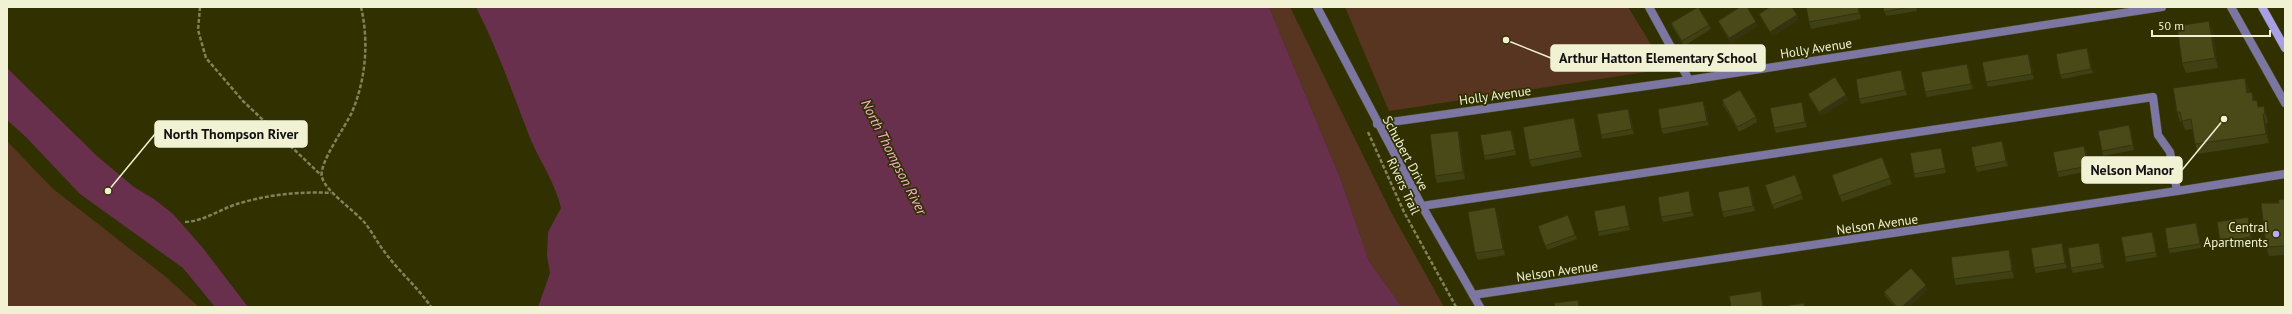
<svg xmlns="http://www.w3.org/2000/svg" width="2292" height="314" viewBox="0 0 2292 314" font-family="'PT Sans',sans-serif">
	<style>
		.green { fill: #583521 }
		.water { fill: #69304d }
		.lines { fill: none; stroke-linecap: round; stroke-linejoin: round }
		.lane-casing { stroke: #4f4f22; stroke-width: 9 }
		.street-casing { stroke: #4f4f22; stroke-width: 9 }
		.secondary-casing { stroke: #4f4f22; stroke-width: 9 }
		.path { stroke: #818259; stroke-width: 2.5; stroke-dasharray: 4 2; stroke-linecap: butt }
		.lane { stroke: #7c76a2; stroke-width: 8 }
		.street { stroke: #7c76a2; stroke-width: 8 }
		.secondary { stroke: #a89fe5; stroke-width: 8 }
		.wall { fill: #3f4014 }
		.shaded-wall { fill: #333410 }
		.building { fill: #494a17; stroke: #333410 }
		.poi-dot { fill: #b6acf8; stroke: #303000; stroke-width: 1.5 }
		.labels { text-anchor: middle; stroke-width: 3.5; stroke-linejoin: round; paint-order: stroke }
		.street-label { font-size: 13px; fill: #f0f2d3; stroke: #303000 }
		.poi-label { font-size: 13px; fill: #f0f2d3; stroke: #303000; text-anchor: end }
		.water-label { font-size: 14px; font-style: italic; fill: #f9b0d2; stroke: #303000 }
		.leader { fill: none; stroke: #f0f2d3; stroke-width: 1.5 }
		.callout-dot { fill: #f0f2d3; stroke: #303000; stroke-width: 1.5 }
		.callout { fill: #f0f2d3; stroke: #f0f2d3; stroke-width: 1.5 }
		.callout-label { font-size: 14px; text-anchor: middle; font-weight: bold; fill: #111 }
	</style>
	<rect width="100%" height="100%" fill="#303000"/>
	<g class="green">
		<path d="M1269,7h21l101,205 53,95h-42l-33,-46 -28,-81z"/>
		<path d="M1345,7h283l38,62 -277,42z"/>
		<path d="M7,141l45,47 114,89 33,30h-192z"/>
	</g>
	<g class="water">
		<path d="M476,7h793l72,173 28,81 33,46h-864l12,-34 -3,-18 1,-23 13,-24c-6,-26 -21,-46 -31,-70 -17,-44 -32,-88 -54,-131z"/>
		<path d="M7,68l91,89 36,30 20,12 19,15 29,33 46,60h-33l-32,-39 -103,-74 -54,-57 -19,-17z"/>
	</g>
	<g class="lines">
		<g class="lane-casing">
			<g id="lane">
				<path d="M2231,7l54,96"/>
				<path d="M1422,206l731,-109 5,38 12,17 7,39"/>
			</g>
		</g>
		<g class="street-casing">
			<g id="street">
				<path d="M1317,7l105,199 58,101"/>
				<path d="M1649,7l40,73"/>
				<path d="M1377,124l312,-44 473,-73"/>
				<path d="M1473,295l704,-104 108,-17"/>
			</g>
		</g>
		<g class="secondary-casing">
			<path id="secondary" d="M2262,7l23,41"/>
		</g>
		<g class="path">
			<path d="M200,7l-2,23 8,28 37,43 78,74"/>
			<path d="M361,7c8,34 5,72 -9,105 -6,14 -34,52 -30,65 3,14 32,33 43,46 7,9 12,19 19,28 14,20 33,35 47,56"/>
			<path d="M1368,132l36,80 52,95"/>
			<path d="M185,222c19,-1 32,-11 49,-17 30,-10 66,-14 97,-12"/>
		</g>
		<use href="#lane" class="lane"/>
		<use href="#street" class="street"/>
		<use href="#secondary" class="secondary"/>
	</g>
	<g class="wall">
		<path d="M1859,7l2,12 -50,10 -2,-7z"/>
		<path d="M1883,7h33l1,4 -31,5z"/>
		<path d="M1759,14l38,1 2,5 -27,16 -11,-18z"/>
		<path d="M1718,21l40,5 -27,17 -11,-18z"/>
		<path d="M1671,23l38,2 2,4 -27,17 -11,-18z"/>
		<path d="M2213,30l5,38 -32,5 -4,-10z"/>
		<path d="M2089,53l4,20 -31,6 -2,-4z"/>
		<path d="M2030,58l4,21 -46,8 -2,-5z"/>
		<path d="M1969,68l4,21 -46,8 -2,-5z"/>
		<path d="M1901,70l2,5 4,20 -46,9 -2,-5z"/>
		<path d="M2245,78l3,9 1,6 3,-1 3,9 4,6 8,8 1,8h-2l3,20 -71,11 -3,-10 -3,-15 -7,1 -3,-9 -2,1 -3,-10z"/>
		<path d="M1808,94l38,1 2,5 -27,16 -11,-17z"/>
		<path d="M1722,100l34,17 1,5 -18,10 -16,-27z"/>
		<path d="M1802,102l5,25 -31,6 -2,-5z"/>
		<path d="M1705,105l4,20 -46,9 -2,-5z"/>
		<path d="M1628,109l2,4 4,21 -32,5 -1,-4z"/>
		<path d="M1574,118l2,6 6,33 -50,10 -3,-7z"/>
		<path d="M2131,129l3,21 -31,6 -1,-5z"/>
		<path d="M1513,134l3,21 -31,5 -1,-4z"/>
		<path d="M1460,137l5,42 -28,4 -2,-7z"/>
		<path d="M2002,141l2,5 4,20 -31,6 -2,-5z"/>
		<path d="M1941,148l1,4 4,21 -31,5 -1,-4z"/>
		<path d="M2086,150l3,21 -30,6 -2,-5z"/>
		<path d="M1882,157l10,27 -50,18 -10,-27z"/>
		<path d="M1795,175l8,24 -29,10 -9,-24z"/>
		<path d="M1749,186l2,5 4,20 -31,6 -2,-5z"/>
		<path d="M1690,196l4,20 -31,6 -2,-5z"/>
		<path d="M2285,199v56l-16,1 -3,-9 13,-44z"/>
		<path d="M1625,205l2,5 3,20 -31,6 -1,-4z"/>
		<path d="M1498,214l7,41 -27,5 -3,-7z"/>
		<path d="M1568,215l9,24 -30,11 -9,-24z"/>
		<path d="M2248,217l2,5 3,20 -31,5 -2,-5z"/>
		<path d="M2196,223l2,5 3,20 -31,5 -2,-4z"/>
		<path d="M2152,232l2,4 3,21 -31,5 -1,-5z"/>
		<path d="M2062,243l1,4 4,21 -31,5 -2,-5z"/>
		<path d="M2101,247l3,21 -31,5 -2,-5z"/>
		<path d="M2009,250l2,6 3,22 -58,7 -2,-6z"/>
		<path d="M1928,290l-19,17h-14l-10,-11 -1,-4z"/>
	</g>
	<g class="shaded-wall">
		<path d="M1858,7h1l2,12 -2,-6z"/>
		<path d="M1797,15l2,5 -27,16 -2,-4z"/>
		<path d="M2209,21l4,9 5,38 -3,-10z"/>
		<path d="M1756,22l2,4 -27,17 -2,-5z"/>
		<path d="M2087,48l2,5 4,20 -2,-4z"/>
		<path d="M2028,54l2,4 4,21 -2,-5z"/>
		<path d="M1967,64l2,4 4,21 -2,-5z"/>
		<path d="M1901,70l2,5 4,20 -2,-5z"/>
		<path d="M2245,78l3,9 2,16 -3,-10z"/>
		<path d="M2252,92l4,10 -3,-1z"/>
		<path d="M1846,95l2,5 -27,16 -2,-4z"/>
		<path d="M1703,101l2,4 4,20 -2,-4z"/>
		<path d="M1802,102l5,25 -2,-5z"/>
		<path d="M2264,106l3,9 1,8 -3,-9z"/>
		<path d="M1628,109l2,4 4,21 -2,-5z"/>
		<path d="M2263,114l3,9 3,20 -3,-9z"/>
		<path d="M1574,118l2,6 6,33 -2,-6z"/>
		<path d="M2129,125l2,4 3,21z"/>
		<path d="M1511,130l2,4 3,21z"/>
		<path d="M1458,131l2,6 5,42 -2,-7z"/>
		<path d="M2002,141l2,5 4,20 -2,-5z"/>
		<path d="M2084,146l2,4 3,21z"/>
		<path d="M1749,186l2,5 4,20 -2,-5z"/>
		<path d="M1689,191l5,25 -2,-4z"/>
		<path d="M1625,205l2,5 3,20 -1,-4z"/>
		<path d="M1495,207l3,7 7,41 -2,-6z"/>
		<path d="M2248,217l2,5 3,20 -2,-5z"/>
		<path d="M2196,223l2,5 3,20 -1,-4z"/>
		<path d="M2152,232l2,4 3,21z"/>
		<path d="M2062,243l1,4 4,21 -2,-5z"/>
		<path d="M2099,243l2,4 3,21 -2,-5z"/>
		<path d="M2009,250l2,6 3,22 -2,-7z"/>
		<path d="M1926,285l2,5 -19,17h-7z"/>
		<path d="M1761,291l1,5 2,11h-1z"/>
	</g>
	<g class="building">
		<path d="M1698,7l11,18 -27,16 -11,-18z"/>
		<path d="M1740,7h7l9,15 -27,16 -11,-17z"/>
		<path d="M1770,7h22l5,8 -27,17 -11,-18z"/>
		<path d="M1806,7h52l1,6 -50,9z"/>
		<path d="M1883,7h27l-26,5z"/>
		<path d="M2209,21l6,37 -33,5 -5,-37z"/>
		<path d="M2087,48l4,21 -31,6 -4,-21z"/>
		<path d="M2028,54l4,20 -46,8 -4,-20z"/>
		<path d="M1967,64l4,20 -46,8 -4,-20z"/>
		<path d="M1901,70l4,20 -46,9 -3,-20z"/>
		<path d="M1835,77l11,18 -27,17 -11,-18z"/>
		<path d="M2245,78l2,15 5,-1 1,9 4,-1 1,7 6,-1 1,8h-2l3,20 -71,10 -4,-25 -9,2 -2,-9h-3l-4,-24z"/>
		<path d="M1740,90l16,27 -19,10 -15,-27z"/>
		<path d="M1703,101l4,20 -46,8 -3,-20z"/>
		<path d="M1802,102l3,20 -31,6 -4,-20z"/>
		<path d="M1628,109l4,20 -31,6 -4,-21z"/>
		<path d="M1574,118l6,33 -51,9 -6,-33z"/>
		<path d="M2129,125l4,20 -31,6 -4,-20z"/>
		<path d="M1511,130l4,20 -31,6 -4,-21z"/>
		<path d="M1458,131l5,41 -28,4 -5,-42z"/>
		<path d="M2002,141l4,20 -31,6 -4,-20z"/>
		<path d="M2084,146l4,20 -31,6 -4,-20z"/>
		<path d="M1941,148l4,20 -31,6 -4,-21z"/>
		<path d="M1882,157l8,21 -51,18 -7,-21z"/>
		<path d="M1795,175l7,19 -30,11 -7,-20z"/>
		<path d="M1749,186l4,20 -31,6 -4,-20z"/>
		<path d="M1689,191l3,21 -31,5 -3,-20z"/>
		<path d="M2285,199v47l-19,1 -5,-44h18l-1,-3z"/>
		<path d="M1625,205l4,21 -31,6 -4,-21z"/>
		<path d="M1495,207l8,42 -28,4 -7,-41z"/>
		<path d="M1568,215l7,20 -30,11 -7,-20z"/>
		<path d="M2248,217l3,20 -31,5 -3,-20z"/>
		<path d="M2196,223l4,21 -32,5 -3,-21z"/>
		<path d="M2152,232l4,20 -31,5 -4,-20z"/>
		<path d="M2062,243l3,20 -31,5 -3,-20z"/>
		<path d="M2099,243l3,20 -31,5 -3,-20z"/>
		<path d="M2009,250l3,21 -58,8 -3,-22z"/>
		<path d="M1911,268l15,17 -24,22h-5l-13,-15z"/>
		<path d="M1761,291l2,16h-32l-2,-11z"/>
		<path d="M1578,300l1,7h-24l-1,-4z"/>
		<path d="M1804,303l1,4h-21v-1z"/>
	</g>
	<circle class="poi-dot" cx="2276" cy="234" r="4"/>
	<g class="labels">
		<g class="street-label">
			<text transform="translate(1816 48) rotate(-9)" y="5">Holly Avenue</text>
			<text transform="translate(1495 95) rotate(-8)" y="5">Holly Avenue</text>
			<text transform="translate(1406 153) rotate(62)" y="5">Schubert Drive</text>
			<text transform="translate(1404 186) rotate(65)" y="5">Rivers Trail</text>
			<text transform="translate(1877 224) rotate(-8)" y="5">Nelson Avenue</text>
			<text transform="translate(1557 271) rotate(-8)" y="5">Nelson Avenue</text>
		</g>
		<g class="poi-label">
			<text x="2268" y="232">Central<tspan x="2268" dy="15">Apartments</tspan></text>
		</g>
		<g class="water-label">
			<text transform="translate(894 157) rotate(63)" y="5">North Thompson River</text>
		</g>
	</g>
	<path class="leader" d="M1506 40L1551 58M108 191L155 134M2224 119L2182 170"/>
	<g class="callout-dot">
		<circle cx="1506" cy="40" r="4"/>
		<circle cx="108" cy="191" r="4"/>
		<circle cx="2224" cy="119" r="4"/>
	</g>
	<g class="callout">
		<rect x="1551" y="45" width="214" height="26" rx="4"/>
		<rect x="155" y="121" width="152" height="26" rx="4"/>
		<rect x="2082" y="157" width="100" height="26" rx="4"/>
	</g>
	<g class="callout-label">
		<text x="1658" y="63">Arthur Hatton Elementary School</text>
		<text x="231" y="139">North Thompson River</text>
		<text x="2132" y="175">Nelson Manor</text>
	</g>
	<rect width="2292" height="314" fill="none" stroke="#f0f2d3" stroke-width="16"/>
	<path d="M2152 30v6h118v-6" fill="none" stroke="#f0f2d3" stroke-width="2"/>
	<text x="2158" y="30" font-size="12" fill="#f0f2d3" stroke="#303000" stroke-width="3" paint-order="stroke">50 m</text>
</svg>
